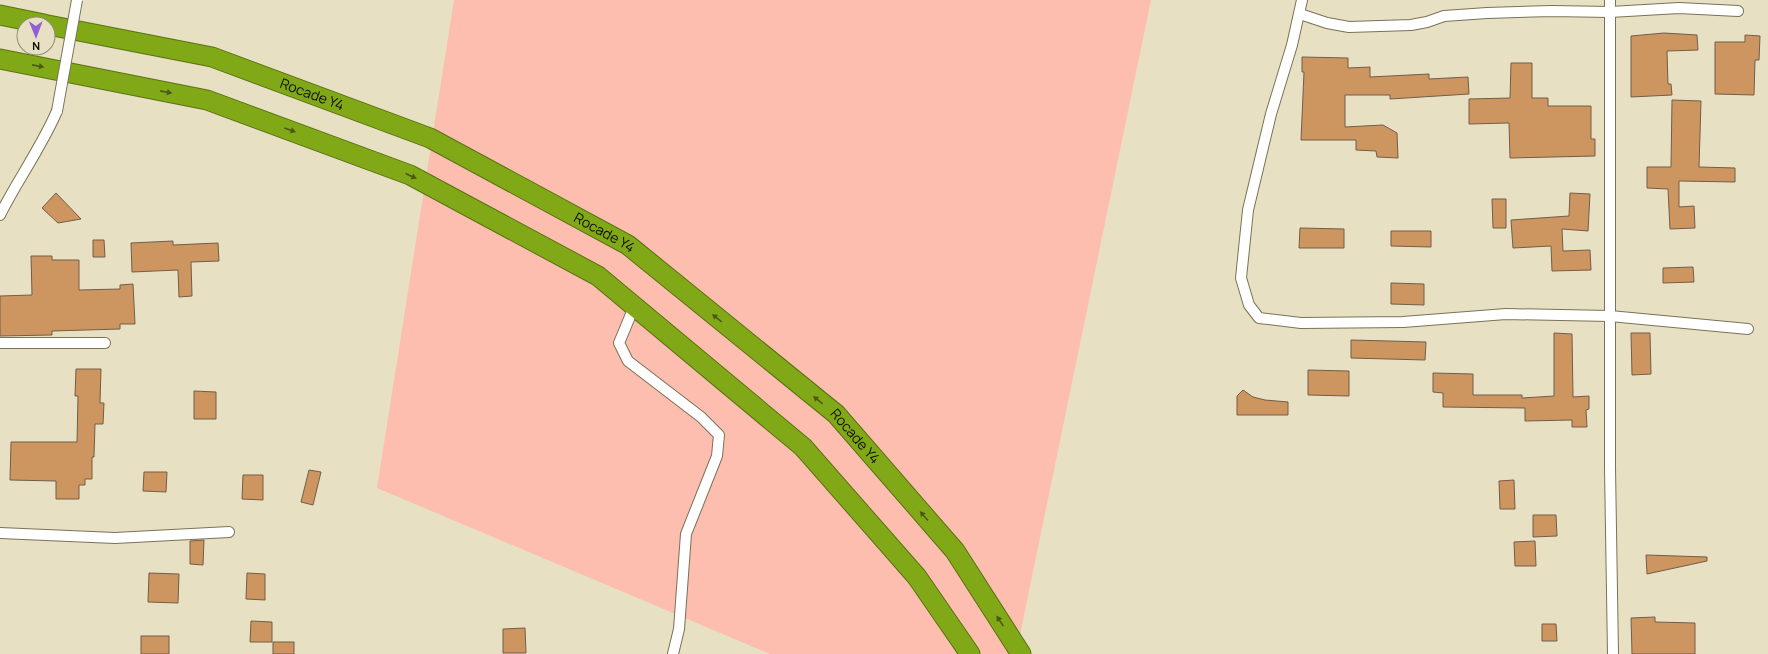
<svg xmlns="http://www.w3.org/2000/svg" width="1768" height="654" viewBox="0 0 1768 654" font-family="Manrope,sans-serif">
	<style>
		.green { fill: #fdbdaf }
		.building { fill: #cd955f; stroke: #725d4a }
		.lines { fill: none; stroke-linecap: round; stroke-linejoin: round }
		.street-casing { stroke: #797257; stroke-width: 12 }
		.highway-casing { stroke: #5a7211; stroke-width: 21 }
		.street { stroke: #fff; stroke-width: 10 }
		.highway { stroke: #81a817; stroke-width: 19 }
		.street-bridge-casing { stroke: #797257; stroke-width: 12; stroke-linecap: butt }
		.street-bridge { stroke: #fff; stroke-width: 10 }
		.oneway { fill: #495b0e }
		.labels { text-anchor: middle; stroke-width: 3; stroke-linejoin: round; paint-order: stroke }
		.street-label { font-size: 14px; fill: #110e05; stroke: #e8e0c2 }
	</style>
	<rect width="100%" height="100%" fill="#e8e0c2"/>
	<path class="green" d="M454,0h697l-135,654h-246l-393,-166z"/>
	<g class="building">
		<path d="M1664,33l33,2 1,15 -31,1 1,33h3l1,11 -41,2v-61z"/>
		<path d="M1745,35l15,1 -1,24h-4l-1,35 -39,-1v-52h30z"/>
		<path d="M1302,57l46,1v10l22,-1v10l59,-3v5l39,-2 1,17 -79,5v-4h-45v32l38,-2 14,8 1,25 -21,-1 -1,-6 -20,-1v-10h-55l3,-68h-2z"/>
		<path d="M1511,63h21v35h16v8h43v33h4v17l-85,2 -1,-35 -40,1v-25l41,-1z"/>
		<path d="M1672,100l29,1 -2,66 36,1v14l-56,-1v26l15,-1 1,22 -25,1 -2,-40 -21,-1v-21h24z"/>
		<path d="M56,193l25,26 -23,4 -16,-15z"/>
		<path d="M1570,193l20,1 -2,37 -26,-2 1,22 27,-1 1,20 -39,1 -1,-25 -38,2 -2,-28 58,-4z"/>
		<path d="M1492,199h14v29h-13z"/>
		<path d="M1300,228l44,1v19h-45z"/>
		<path d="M1391,231h40v16l-40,-1z"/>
		<path d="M93,240h11l1,17h-12z"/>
		<path d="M173,241v4l45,-2 1,18 -28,1 1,34 -13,1 -1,-27 -46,2 -1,-29z"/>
		<path d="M31,256h21v4h27v30l41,-1v-4l13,-1 2,40h-15v5l-68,2v4l-52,1v-40l32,-1z"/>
		<path d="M1693,267l1,15 -31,1v-15z"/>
		<path d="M1391,283l33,1v21l-33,-1z"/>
		<path d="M1554,333l18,1 1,63 16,-1v13l-3,1 1,17h-15v-7l-47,1v-13l-82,-1v-14l-10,-1v-19l40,1v21h49v3l32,-2z"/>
		<path d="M1631,333h19l1,41 -19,1z"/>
		<path d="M1351,340l75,2 -1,18 -74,-2z"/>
		<path d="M76,369h25l-1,34h4l-1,21h-8l-1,33h-2v22h-7v6h-6v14h-23v-18l-46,-1 1,-38h66l1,-46h-3z"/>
		<path d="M1308,370l41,1v25l-41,-1z"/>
		<path d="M1243,390l10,7 12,3 23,2v13h-51v-19z"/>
		<path d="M194,391l22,1v27h-22z"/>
		<path d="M309,470l12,2 -8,33 -12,-3z"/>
		<path d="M144,472h23l-1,20 -23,-1z"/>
		<path d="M243,475h20v25l-21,-1z"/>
		<path d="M1514,480l1,29h-15l-1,-28z"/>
		<path d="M1533,515h23l1,21 -24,1z"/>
		<path d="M204,540l-1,25 -13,-1v-23z"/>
		<path d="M1535,541l1,25h-21l-1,-24z"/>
		<path d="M1646,555l61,2v4l-60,13z"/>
		<path d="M149,573l30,1 -1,29 -30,-1z"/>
		<path d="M247,573l18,1v26l-19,-1z"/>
		<path d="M1655,617v5l40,1v31h-63l-1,-36z"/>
		<path d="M251,621l21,1v20h-22z"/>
		<path d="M1542,624h14l1,17h-15z"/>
		<path d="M525,628l1,25h-23v-24z"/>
		<rect x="141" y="636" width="28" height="18"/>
		<rect x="273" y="642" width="21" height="12"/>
	</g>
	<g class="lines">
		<g class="street-casing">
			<g id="street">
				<path d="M1302,0l-10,45 -21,69 -23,96 -7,68 8,27 10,13 42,5 102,-1 103,-8 104,2 138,13"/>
				<path d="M1610,0v468l3,186"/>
				<path d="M1300,14l27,9 22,4 62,-2 16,-3 17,-6 43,-3 65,-2 58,1 69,-4 59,3"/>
				<path d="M0,215c18,-36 41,-67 57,-104"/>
				<path d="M634,307l-15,36 9,18 73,56 18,18 -2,21 -31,78 -7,95 -6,25"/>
				<path d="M0,343h105"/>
				<path d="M0,533l115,5 114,-6"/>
			</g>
		</g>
		<g class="highway-casing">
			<g id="highway">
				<path d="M0,15l44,9"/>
				<path id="s1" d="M48,25l164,32 218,81 198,107 208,169 119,137 66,103"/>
				<path d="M0,59l207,41 203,75 188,101 205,171 114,130 53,77"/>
			</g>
		</g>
		<use href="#street" class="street"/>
		<use href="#highway" class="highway"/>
		<g class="street-bridge-casing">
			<path id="street-bridge" d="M57,111l20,-111"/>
		</g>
		<use href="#street-bridge" class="street-bridge"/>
	</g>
	<defs><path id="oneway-solid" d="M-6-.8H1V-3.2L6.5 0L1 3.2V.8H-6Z"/></defs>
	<g class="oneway">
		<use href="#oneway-solid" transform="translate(38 66) rotate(11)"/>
		<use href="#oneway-solid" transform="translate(166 92) rotate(11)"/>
		<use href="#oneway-solid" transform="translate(290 130) rotate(20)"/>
		<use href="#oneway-solid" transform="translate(411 176) rotate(25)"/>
		<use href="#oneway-solid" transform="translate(717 318) rotate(-141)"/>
		<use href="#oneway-solid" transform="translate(818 400) rotate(-141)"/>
		<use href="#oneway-solid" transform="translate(924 516) rotate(-131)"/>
		<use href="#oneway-solid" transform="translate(1000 621) rotate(-123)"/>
	</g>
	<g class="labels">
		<g class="street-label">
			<text dy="5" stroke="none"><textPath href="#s1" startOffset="274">Rocade Y4</textPath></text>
			<text dy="5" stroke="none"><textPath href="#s1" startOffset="598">Rocade Y4</textPath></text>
			<text dy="5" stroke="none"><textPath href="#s1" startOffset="922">Rocade Y4</textPath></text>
		</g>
	</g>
	<g transform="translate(36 36) rotate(179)"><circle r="19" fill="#e8e0c2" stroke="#928c76"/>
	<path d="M0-3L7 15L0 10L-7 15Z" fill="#935fd7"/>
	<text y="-6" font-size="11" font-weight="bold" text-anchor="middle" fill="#110e05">N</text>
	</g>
</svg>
